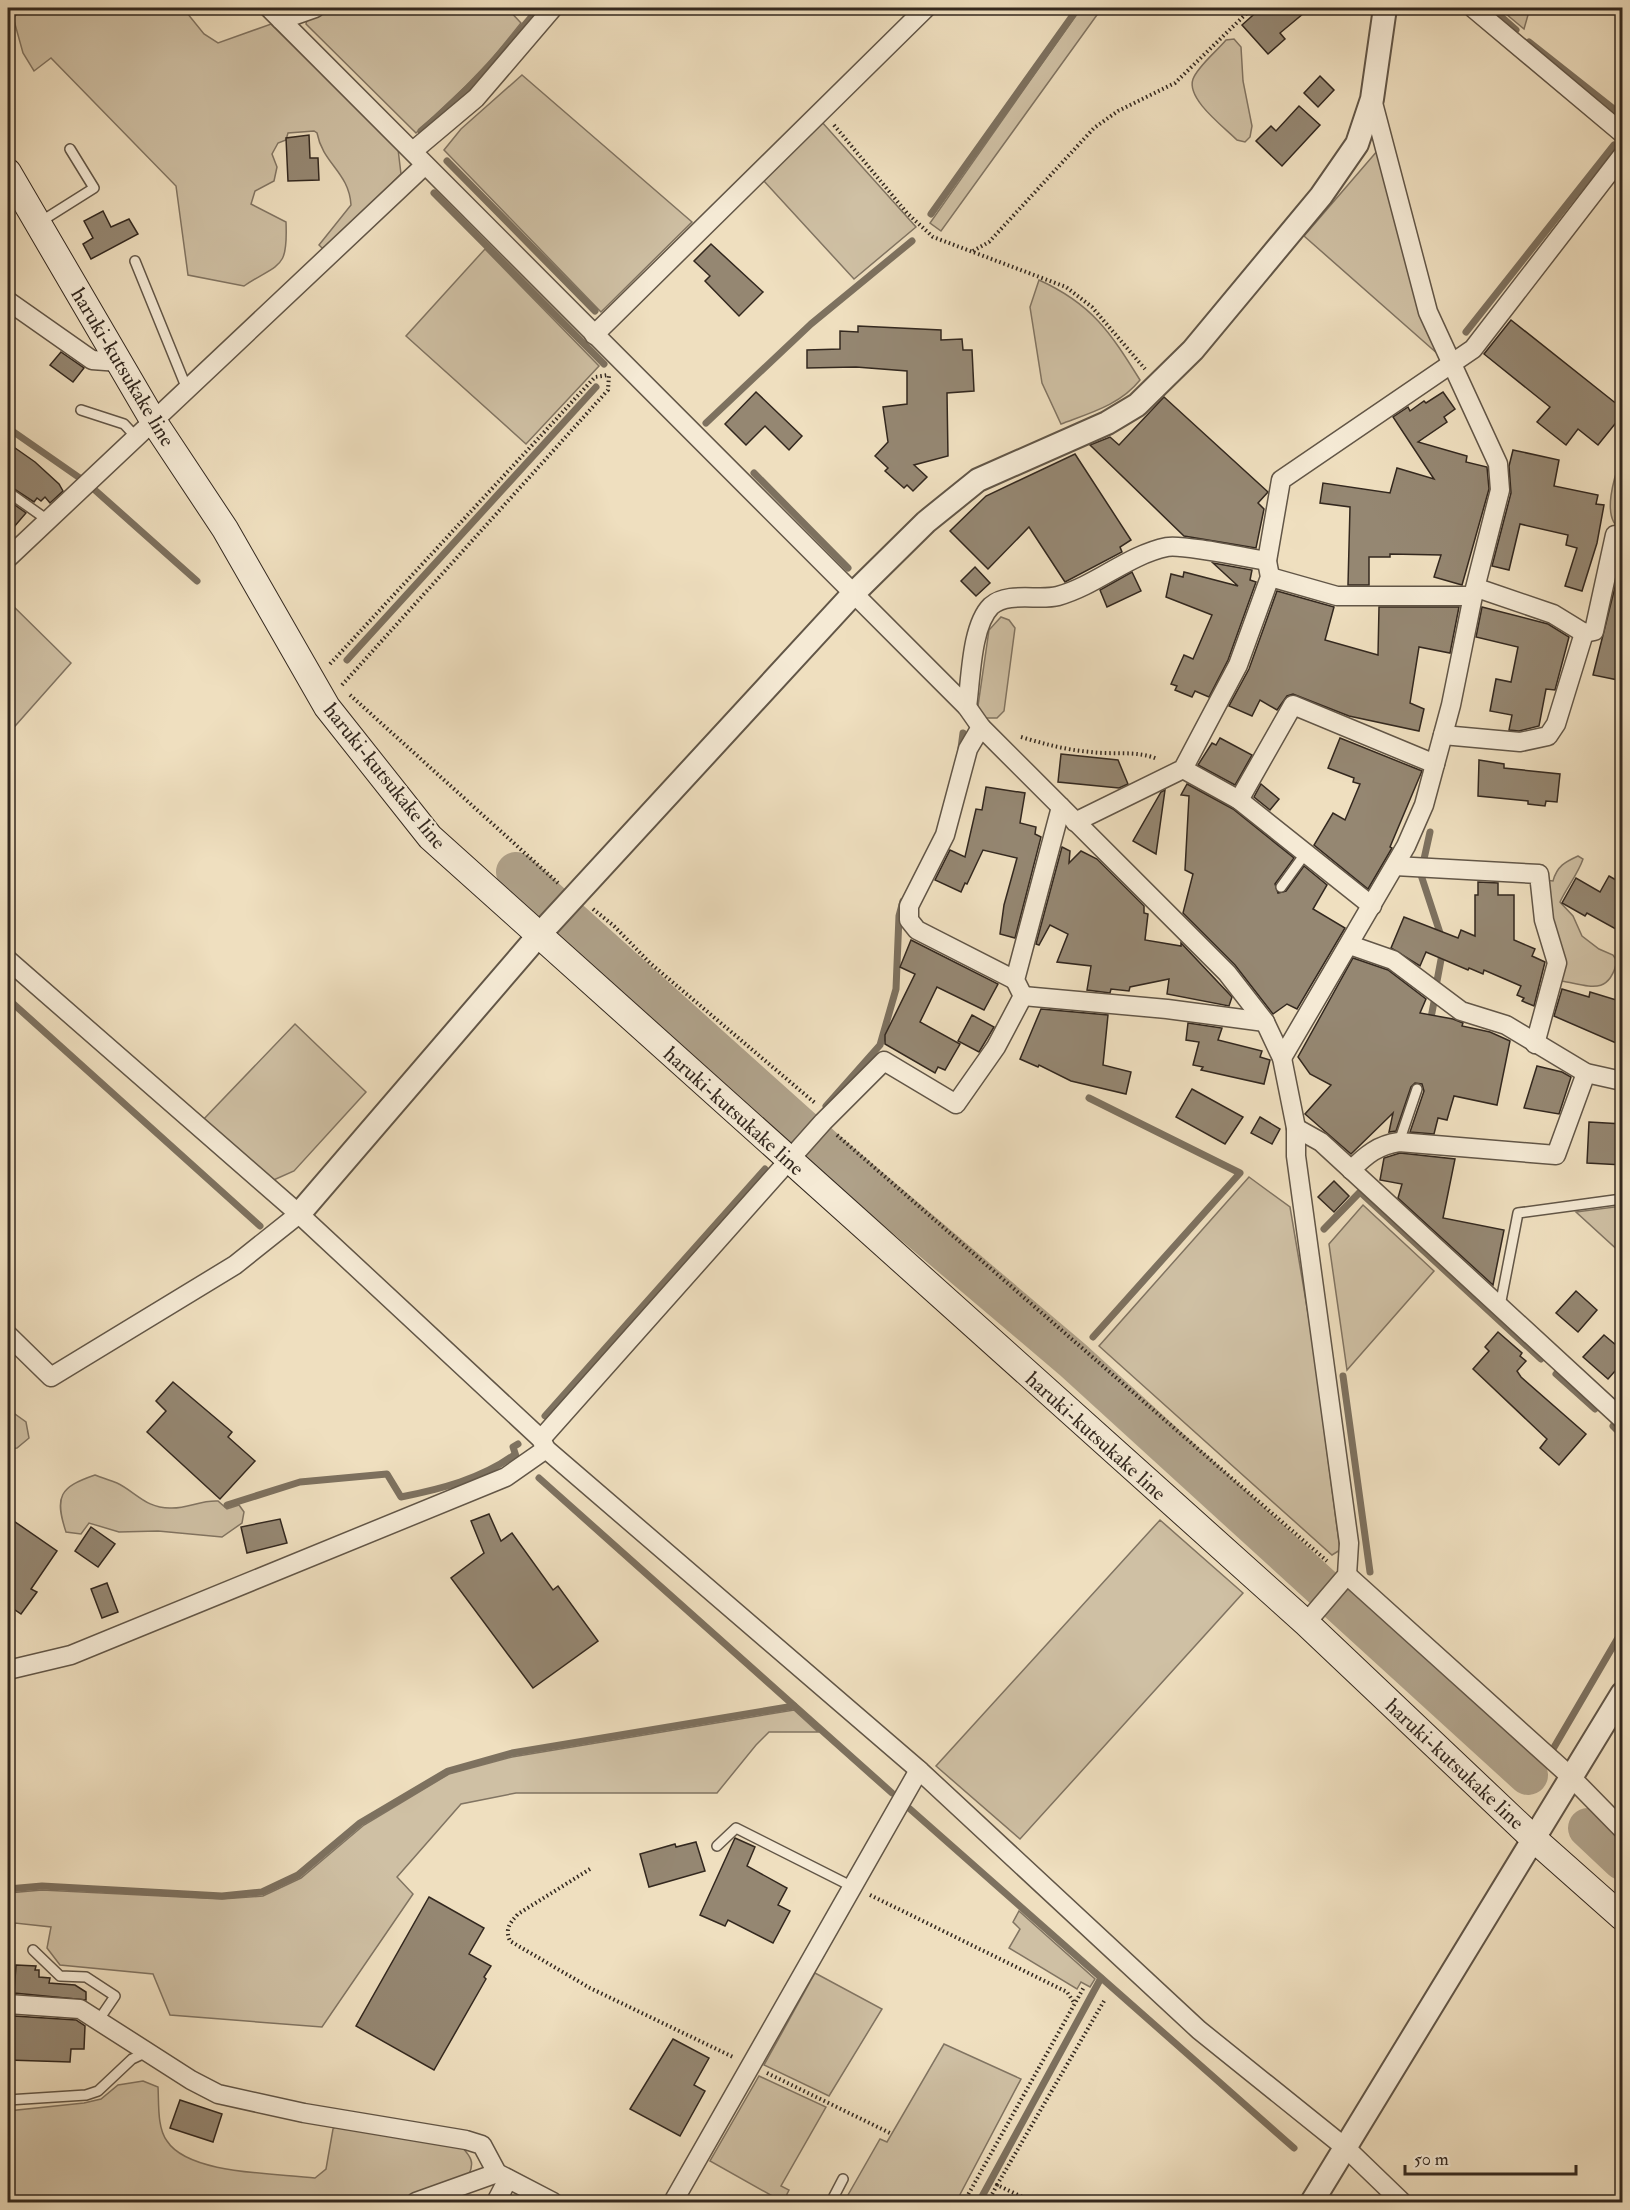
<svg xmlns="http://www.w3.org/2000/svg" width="1630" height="2210" viewBox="0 0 1630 2210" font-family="'IM FELL Double Pica',serif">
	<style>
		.green { fill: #cfc0a4; stroke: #817462; stroke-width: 1.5 }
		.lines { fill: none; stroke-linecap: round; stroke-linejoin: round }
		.stream { stroke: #7d715f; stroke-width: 7 }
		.river { stroke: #afa189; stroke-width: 40 }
		.building { fill: #958772; stroke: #33281f; stroke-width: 1.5 }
		.service-casing { stroke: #625647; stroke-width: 12 }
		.minor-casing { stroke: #625647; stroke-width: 21 }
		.tertiary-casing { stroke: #625647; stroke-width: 26 }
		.secondary-casing { stroke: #33281f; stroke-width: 28 }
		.path { stroke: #33281f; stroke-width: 4; stroke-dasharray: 1.5 3; stroke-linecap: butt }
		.service { stroke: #f5ead5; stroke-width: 9 }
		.minor { stroke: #f5ead5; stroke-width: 18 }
		.tertiary { stroke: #f5ead5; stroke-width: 22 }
		.secondary { stroke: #f5ead5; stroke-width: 26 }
		.labels { text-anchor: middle; stroke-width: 4.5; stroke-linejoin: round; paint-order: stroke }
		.street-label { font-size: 21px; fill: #33281f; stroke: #f5ead5 }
	</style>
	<rect width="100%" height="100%" fill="#efdfbf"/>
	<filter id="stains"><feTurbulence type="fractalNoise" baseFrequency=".00333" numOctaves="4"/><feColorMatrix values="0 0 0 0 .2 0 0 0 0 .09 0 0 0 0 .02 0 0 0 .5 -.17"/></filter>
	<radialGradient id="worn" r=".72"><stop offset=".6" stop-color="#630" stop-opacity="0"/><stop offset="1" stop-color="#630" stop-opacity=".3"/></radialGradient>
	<g class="green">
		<path d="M20,8h163l21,26 14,9 53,-19 127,125 3,25 -73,72 -6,2 -3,-3 32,-40c-2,-33 -28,-41 -34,-72l-3,-2 -26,2 -2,7 -8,3 -6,11 5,13 -3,14 -19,10 -4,13 35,18c2,48 -6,40 -42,64l-56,-11 -12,-89 -125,-128 -17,13 -11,-18 -10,-36z"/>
		<path d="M333,8h174l14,15 -38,47 -67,63 -110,-109 2,-9z"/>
		<path d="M1081,8h21l-161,223 -11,-8z"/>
		<path d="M1499,8h31l-6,21z"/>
		<path d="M1234,39l7,8 2,34 9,45 -2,11 -5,5 -8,-2c-13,-13 -51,-41 -44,-61 5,-13 24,-28 33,-39z"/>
		<path d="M522,75l170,147 -91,90 -157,-162 17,-21z"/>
		<path d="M821,121l95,106 -62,52 -91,-99z"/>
		<path d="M1378,150l61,205 -135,-119z"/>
		<path d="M485,249l114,117 -73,78 -120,-108z"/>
		<path d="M1039,280c53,24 71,52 101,100 -20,25 -50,33 -79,44l-19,-41 -12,-76z"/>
		<path d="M1622,455v75c-23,-11 -6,-58 0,-75z"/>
		<path d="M8,601l63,62 -63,71z"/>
		<path d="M1001,617l8,3 6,8 -11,83 -7,7h-14l-5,-12 11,-76z"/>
		<path d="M1578,856l5,3c-5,15 -16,28 -23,43l13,14 9,20 17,13 14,6 4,6c-8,35 -27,25 -55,20l-17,-101 8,1c4,-15 12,-19 25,-25z"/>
		<path d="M295,1024l71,68 -72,79 -25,11 -68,-60z"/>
		<path d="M1249,1177l41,30 22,130 28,213 -8,5 -233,-209z"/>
		<path d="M1363,1205l71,66 -87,99 -18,-126z"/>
		<path d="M1622,1206v48l-46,-42z"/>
		<path d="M8,1409l18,13 3,16 -12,10 -9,1z"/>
		<path d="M95,1475c7,3 15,5 22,8 19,9 29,26 55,25 17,0 29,-8 46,-7l9,8 12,-4 5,7 -2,11 -20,14 -64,-6 -39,1 -30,-9 -8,11 -15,-2c-12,-36 -6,-45 29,-57z"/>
		<path d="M1160,1520l83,73 -223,246 -84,-73z"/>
		<path d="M794,1710l24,22h-49l-13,13 -39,48h-201l-55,11 -64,73 16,17 -91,133 -152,-12 -17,-41 -93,-9 -13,-17 4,-21 -36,-4 -7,75v-105l34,-3 180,9 41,-3 38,-18 63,-53 85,-51 63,-17z"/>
		<path d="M1019,1911l76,68 -5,8 -9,-5 -4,7 -68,-41 11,-19 -7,-7z"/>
		<path d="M815,1973l67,36 -53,87 -65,-31z"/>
		<path d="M944,2044l77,35 -65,123h-112l36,-63 7,3z"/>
		<path d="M759,2076l67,31 -45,79 8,4 -6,12 -73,-41z"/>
		<path d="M143,2081l15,6c1,16 -1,41 9,54 22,34 110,32 148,37l11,-9 7,-40 5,-4 124,22c8,9 13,15 7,27l-78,28h-383v-91l76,-8 17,-4 17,-14z"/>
	</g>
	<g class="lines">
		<g class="stream">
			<path d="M1491,8l25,22"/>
			<path d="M1529,42l86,68"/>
			<path d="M421,131c45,-37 81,-79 118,-123"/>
			<path d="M447,161l148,150"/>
			<path d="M434,193l170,171"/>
			<path d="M931,214l147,-206"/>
			<path d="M1466,332l148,-187"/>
			<path d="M706,423l105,-99 101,-83"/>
			<path d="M8,428l79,55 110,98"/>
			<path d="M754,473l94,95"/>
			<path d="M347,660l249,-273"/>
			<path d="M961,748l2,-15"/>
			<path d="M1424,859l6,-27"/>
			<path d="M1421,875l21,64"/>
			<path d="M1437,981l6,-32"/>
			<path d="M8,999l252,227"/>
			<path d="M1430,1023l4,-21"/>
			<path d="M1089,1098l151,75 -147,164"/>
			<path d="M826,1106l54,-61 16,-56 3,-73 4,-15"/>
			<path d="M791,1140l20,-23"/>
			<path d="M1324,1229l36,-37 181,167"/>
			<path d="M1556,1374l39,35"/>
			<path d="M1343,1376l27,196"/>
			<path d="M545,1416l220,-247"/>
			<path d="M1613,1426l9,9"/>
			<path d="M516,1456l-3,-9 5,-3"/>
			<path d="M539,1478l353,315"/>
			<path d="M227,1505l73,-23 87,-8 14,23c40,-8 80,-18 113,-42"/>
			<path d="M1395,1634l12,29"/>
			<path d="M1553,1749l69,-118"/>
			<path d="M910,1809l384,339"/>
			<path d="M8,1889l34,-3 180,10 40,-4 36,-17 62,-52 88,-52 64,-18 282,-47"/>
			<path d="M979,2202l122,-224"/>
		</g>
		<g class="river">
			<path d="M516,872l313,281 244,207 455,415"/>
			<path d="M1588,1828l34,32"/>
		</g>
	</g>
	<g class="building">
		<path d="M1261,8h49l-30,25 5,6 -17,15 -26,-29z"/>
		<path d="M1320,76l14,14 -16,17 -14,-14z"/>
		<path d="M1299,106l21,19 -38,41 -26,-25 15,-15 5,5z"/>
		<path d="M309,135l1,23h8l1,22 -31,1 -2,-43z"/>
		<path d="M103,211l8,16 18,-8 9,15 -47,25 -8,-15 10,-6 -9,-17z"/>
		<path d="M711,244l52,48 -24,24 -34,-35 5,-5 -16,-15z"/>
		<path d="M1511,320l112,89v5l-25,31 -20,-16 -12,16 -29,-23 13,-15 -66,-53z"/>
		<path d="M858,326l83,4v10l21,-1 1,11h9l2,41 -27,2 1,63 -34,9 13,12 -14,14 -6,-6 -3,3 -19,-17 3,-3 -13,-12 13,-14 -5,-35 24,-3v-33l-51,-4 -49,1v-18l33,-1v-18l18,1z"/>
		<path d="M61,352l23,16 -11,14 -23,-17z"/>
		<path d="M756,392l46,44 -13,14 -24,-24 -19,19 -21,-21z"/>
		<path d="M1443,392l12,17 -11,8 3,5 -29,20 49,14 -1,6 21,5 2,22 -27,96 -28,-8 7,-22 -51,-1v3h-21v28h-21l2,-78 -30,-4 3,-20 67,10 7,-25 37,11 -41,-62 15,-10 2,4 14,-10 2,2z"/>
		<path d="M1164,397l104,95 -10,11 6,6 -8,39 -72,-12 -94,-91 20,-8 9,8z"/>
		<path d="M8,443l27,19 24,22 4,7 -13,12 -5,-6 -4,4 -4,-3 -3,4 -26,-17z"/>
		<path d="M1513,450l46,10 -5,26 44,9 -2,9 8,1 -7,38 -15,48 -17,-5 12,-38 -11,-3 2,-10 -48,-11 -11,46 -17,-4 19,-73 -2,-27z"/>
		<path d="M1075,454l56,86 -11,7 2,5 -57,30 -36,-55 -41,42 -38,-38 36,-35z"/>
		<path d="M8,500l18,13 -18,21z"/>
		<path d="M1213,563l39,7 -2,10 6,2 -28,78 -19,37 -14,-6 -3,6 -17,-7 2,-4 -6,-2 13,-29 9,4 19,-44 -46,-18 5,-23 12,3 1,-5 54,14z"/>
		<path d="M975,567l15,16 -14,13 -15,-15z"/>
		<path d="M1619,571h4v110l-30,-6z"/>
		<path d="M1132,572l9,19 -34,16 -7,-17z"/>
		<path d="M1277,591l57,16 -9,33 53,15 1,-48h80l-9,46 -31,-6 -9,56 14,6 -5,22 -70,-15 -56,-22 -6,2 -10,14 -17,-10 -8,16 -23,-10 20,-37z"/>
		<path d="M1482,607l66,17 21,13 -14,53 -9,-1 -7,37 -20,5 -10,-1 3,-15 -22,-4 6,-32 15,3 7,-35 -42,-10z"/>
		<path d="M1220,738l32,17 -17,30 -37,-20 14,-22 4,2z"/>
		<path d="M1340,738l82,33 -32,76 2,1 -24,41 -54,-44 19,-32 12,7 15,-36 -7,-2 1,-4 -26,-10z"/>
		<path d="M1061,754l57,6 10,24 -9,4 -61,-6z"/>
		<path d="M1479,760l25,4v4l56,6 -3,28 -11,-1 -1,5 -17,-2v-3l-50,-5z"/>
		<path d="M1187,784l46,25 61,49 -19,26 3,9 8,-2 18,-25 23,19 -14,24 32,19 -48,81 -10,-5 -14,10 -38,-49 -52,-52 10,-39 -8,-4 4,-74 -8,-1z"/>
		<path d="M1261,784l18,15 -9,11 -16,-13z"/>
		<path d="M986,787l39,6 -5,30 16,4 -1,7 6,3 -26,101 -15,-4 4,-29 13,-47 -34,-8 -16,34 -2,-1 -4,9 -26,-12 15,-30 15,7 11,-48 6,1z"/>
		<path d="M1165,790l-9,64 -23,-13 28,-49z"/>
		<path d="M1062,847l8,4 -1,12 12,-12 16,8 47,47v7l4,1 -3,26 36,6v-3l51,54 -3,9 -62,-12 2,-15 -39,8 -1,4 -18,-2 -1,4 -23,-3 4,-24 -34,-4 11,-28 -18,-9 -11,20 -3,-1z"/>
		<path d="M1609,876l14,8v49l-36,-20 -2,3 -23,-13 14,-25 24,14z"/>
		<path d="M1478,882l20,1v12h16v45l21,9 -3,7 13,6 -11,44 -12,-5 2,-3 -7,-3 4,-9 -37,-16 -1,4 -14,-6 -1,2 -42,-18 -6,14 -29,-18 13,-31 54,21 3,-8 14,6v-41h3z"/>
		<path d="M911,940l87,44 -14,26 -47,-23 -17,35 40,22 -15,26 -7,-3 -3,6 -50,-29v-9l30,-61 -15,-7z"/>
		<path d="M1353,958l35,12 38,29 -6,14 33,6 10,4 -1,3 28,6 20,9 -13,64 -43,-9 -7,24 -9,-2 -4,16 -24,-2 14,-41 -2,-7 -7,-1 -4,4 -15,44 -7,1 4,-19 -42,41 -46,-40 26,-29 -21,-11 -12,-17z"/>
		<path d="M1562,989l27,8 1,-5 33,10v28l-3,-1 -4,14 -62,-27z"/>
		<path d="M1041,1009l67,6 -5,50 28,7 -5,22 -55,-13 -32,-16 -1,2 -18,-8z"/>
		<path d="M972,1015l22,12 -15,25 -21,-11z"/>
		<path d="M1188,1023l34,5 -4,12 44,11 -2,6 10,3 -6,24 -63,-14 2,-3 -10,-2 6,-23 -13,-2z"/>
		<path d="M1537,1066l25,6 9,5 -12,37 -35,-6z"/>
		<path d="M1192,1089l51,28 -18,27 -49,-27z"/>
		<path d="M1260,1117l20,12 -8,15 -21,-11z"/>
		<path d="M1589,1122l34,2v41l-36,-2z"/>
		<path d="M1400,1153l55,6 -12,59 61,12 -11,55 -95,-87 4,-14 -22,-4 4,-22z"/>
		<path d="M1334,1181l15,15 -15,16 -16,-15z"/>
		<path d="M1576,1291l21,19 -19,22 -22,-19z"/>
		<path d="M1498,1332l24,21 -2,3 6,5 -9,10 4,6 65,57 -27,31 -19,-17 7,-9 -74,-70 16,-18 -4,-4z"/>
		<path d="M1604,1335l19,16v11l-15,17 -25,-22z"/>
		<path d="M173,1382l59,50 -4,5 27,24 -35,38 -73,-67 19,-21 -10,-10z"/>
		<path d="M489,1514l12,27 11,-8 41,57 5,-4 40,55 -65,47 -82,-110 33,-25 -13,-32z"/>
		<path d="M8,1517l49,34 -26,38 6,3 -16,22 -13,-9z"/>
		<path d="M280,1519l7,24 -40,10 -6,-26z"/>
		<path d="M91,1527l24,17 -17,23 -23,-16z"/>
		<path d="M107,1583l11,29 -16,6 -11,-29z"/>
		<path d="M735,1838l20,9 -8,19 40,22 -9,17 12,6 -17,32 -45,-23 -3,6 -25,-11z"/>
		<path d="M696,1842l9,29 -56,16 -9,-33 35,-10 1,3z"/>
		<path d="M429,1897l55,31 -15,26 22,12 -7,11 2,2 -52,91 -78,-44z"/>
		<path d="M16,1965l20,1 -1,4h4v7l11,1 -1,5 26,2 11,7v8l-72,-7z"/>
		<path d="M14,2016l62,4 9,6 -1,23h-13l-1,13 -62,-2v-25l5,2z"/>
		<path d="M673,2039l36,19 -15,27 11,6 -25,45 -50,-27z"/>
		<path d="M180,2100l42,14 -9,28 -43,-14z"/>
	</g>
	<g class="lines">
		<g class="service-casing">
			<g id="service">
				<path d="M40,222l54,-34 -24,-39"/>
				<path d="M135,261l52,128"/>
				<path d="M81,410l43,14 13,14"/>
				<path d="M8,492l41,29"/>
				<path d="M1281,887l24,-33"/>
				<path d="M1399,1142l18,-53"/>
				<path d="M1500,1306l18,-93 104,-14"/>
				<path d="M717,1846l19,-18 117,59"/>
				<path d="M33,1950l27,26 26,1 29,19 -17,25"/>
				<path d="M8,2100l78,-5 12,-4 34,-32 15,-7"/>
				<path d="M831,2202l12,-23"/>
			</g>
		</g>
		<g class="minor-casing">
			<g id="minor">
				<path d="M269,8l698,699 14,20 246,246 38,49 17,36 14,70v28l53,387 -2,32 -41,48"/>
				<path d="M1473,8l149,125"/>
				<path d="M8,9l1,-1"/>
				<path d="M281,20l34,-12"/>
				<path d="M413,151l63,-53 77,-90"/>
				<path d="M8,301l84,59 27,2"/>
				<path d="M594,335l332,-327"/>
				<path d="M8,558l417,-393"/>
				<path d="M1270,577l67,19h136"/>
				<path d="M1584,633l10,-2 21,-96 7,1"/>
				<path d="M967,707c4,-28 4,-81 24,-101 17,-15 48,-5 67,-10 39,-11 70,-41 109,-49 15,-3 81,11 100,14"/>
				<path d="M981,727l-13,22 -23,86 -36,71v14l8,10 98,50"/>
				<path d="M1443,735l77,7 28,-6 8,-12 28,-91 -31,-19 -76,-26"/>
				<path d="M1183,769l56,31 133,106"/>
				<path d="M1239,800l54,-95 142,59"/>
				<path d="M1075,822l108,-53 55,-104 32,-88 -3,-16 14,-81 192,-131 149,-193"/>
				<path d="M1395,866l144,8 5,46 13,43 -22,81"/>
				<path d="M1350,945l43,15 68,51 45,14 80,48 36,8"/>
				<path d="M8,960l291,254 242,225 5,10 373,321 280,260 148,119 55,53"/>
				<path d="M1023,996l144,13 98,13"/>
				<path d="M1282,1058l124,-212 18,-41 27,-100 22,-109 27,-106 -2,-26 -70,-152 -56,-213"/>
				<path d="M1296,1128l25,14 301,277"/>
				<path d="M1351,1170c15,-15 27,-25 48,-28l157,13 30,-82"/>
				<path d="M8,1335l43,42 184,-112 64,-51"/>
				<path d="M541,1439l282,-317 61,-61 72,43 40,-57 27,-51 -8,-16 46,-173"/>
				<path d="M1347,1575l223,201 52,53"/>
				<path d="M8,1670l63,-15 435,-178 40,-28"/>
				<path d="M8,2004l72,5 111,71 27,14 86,19 162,27 16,5 15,28 56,29"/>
				<path d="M416,2202l81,-29"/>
				<path d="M496,2202l12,-23"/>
				<path d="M673,2202l246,-432"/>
			</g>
		</g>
		<g class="tertiary-casing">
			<g id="tertiary">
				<path d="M299,1214l239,-278 315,-342 73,-72 52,-42 129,-57 30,-18 56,-55 128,-154 36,-52 15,-45 13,-91"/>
				<path d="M1312,2202l310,-508"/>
			</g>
		</g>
		<g class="secondary-casing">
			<path id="secondary" d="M8,172l146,250 71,107 102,178 103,130 876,786 228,216 88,78"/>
		</g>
		<g class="path">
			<path d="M1353,8l10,3"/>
			<path d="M834,125l73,88 26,24 133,50 26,20 53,62"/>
			<path d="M973,251l16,-9 105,-114 24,-17 57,-28 77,-75"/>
			<path d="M330,664l265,-287 13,-2"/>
			<path d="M342,685l266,-295 1,-15"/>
			<path d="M350,695l208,188"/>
			<path d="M1021,737c24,7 45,13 70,15 22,3 46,-2 66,7"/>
			<path d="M593,909l21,17 36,37 165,140"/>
			<path d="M837,1135l490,426"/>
			<path d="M590,1869l-72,45c-9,10 -13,15 -8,27l80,47 143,69"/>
			<path d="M870,1895l197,97 8,12"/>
			<path d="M767,2073l123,60"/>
			<path d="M997,2185l107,-184"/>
			<path d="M964,2202l120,-215"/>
			<path d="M988,2202l9,-17 36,17"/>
		</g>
		<use href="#service" class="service"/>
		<use href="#minor" class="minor"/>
		<use href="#tertiary" class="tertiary"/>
		<use href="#secondary" class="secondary"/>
	</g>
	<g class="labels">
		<g class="street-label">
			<text transform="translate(123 367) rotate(59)" y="7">haruki-kutsukake line</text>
			<text transform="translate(385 776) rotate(51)" y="7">haruki-kutsukake line</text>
			<text transform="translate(734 1111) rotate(42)" y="7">haruki-kutsukake line</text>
			<text transform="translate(1096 1436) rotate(42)" y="7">haruki-kutsukake line</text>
			<text transform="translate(1455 1764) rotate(43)" y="7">haruki-kutsukake line</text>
		</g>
	</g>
	<rect width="1630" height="2210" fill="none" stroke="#efdfbf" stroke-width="30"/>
	<rect x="9" y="9" width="1612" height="2192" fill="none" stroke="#33281f" stroke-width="3"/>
	<rect x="15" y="15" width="1600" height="2180" fill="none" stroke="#33281f" stroke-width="1.5"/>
	<path d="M1405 2165v9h171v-9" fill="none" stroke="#33281f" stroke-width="3"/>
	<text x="1414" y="2165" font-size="18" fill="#33281f" stroke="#f5ead5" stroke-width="4.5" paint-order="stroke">50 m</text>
	<rect width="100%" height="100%" filter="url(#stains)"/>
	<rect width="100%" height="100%" fill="url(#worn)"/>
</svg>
